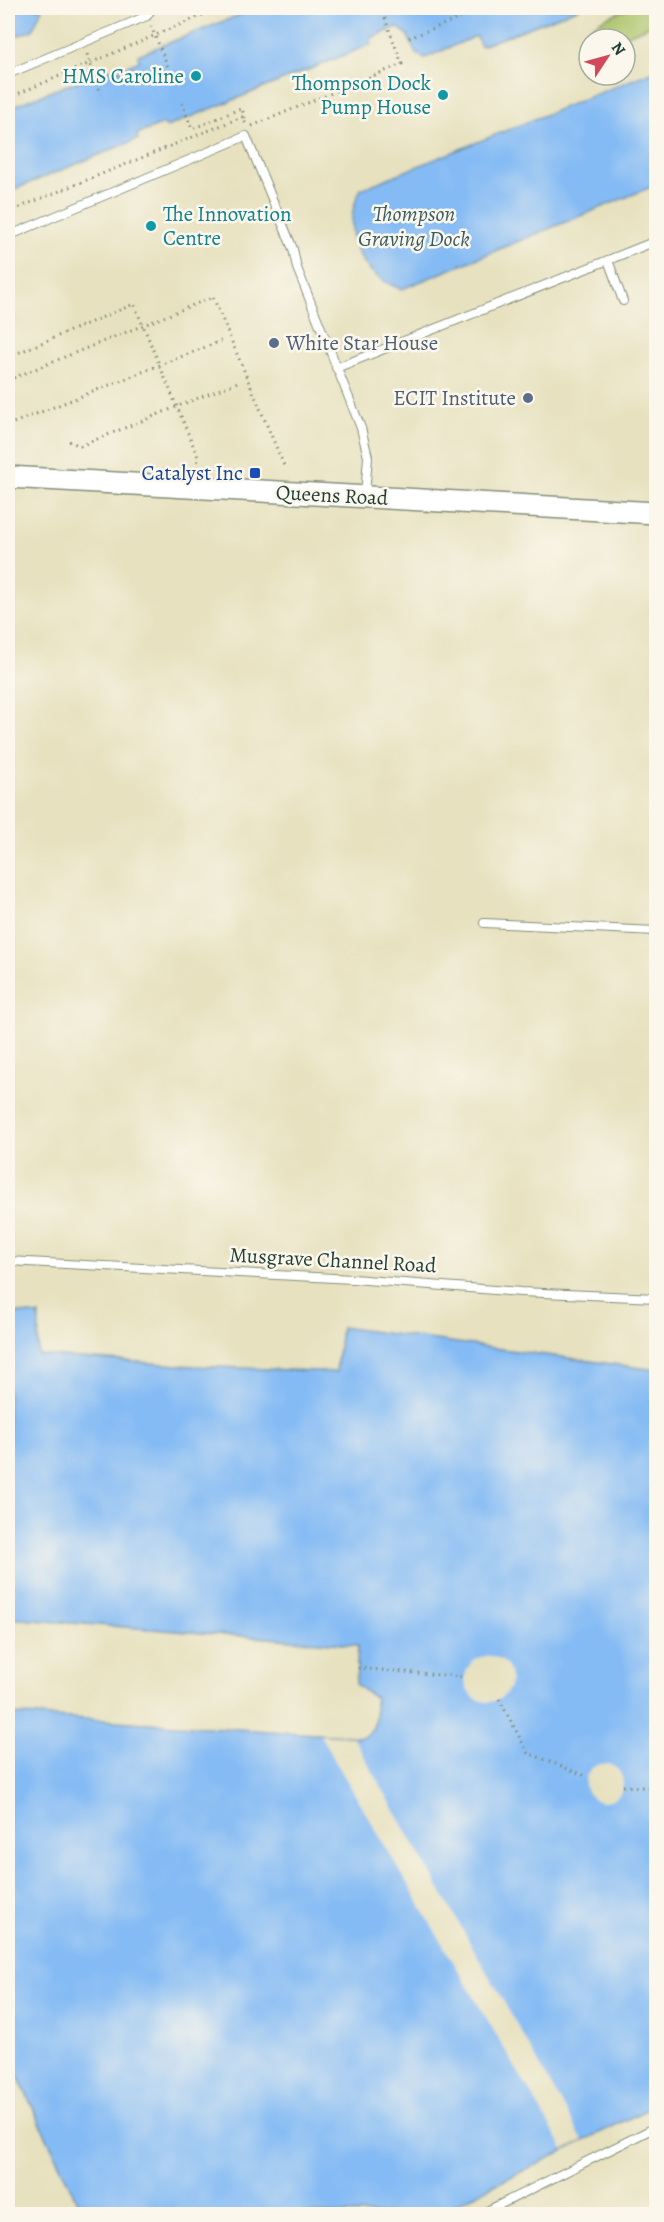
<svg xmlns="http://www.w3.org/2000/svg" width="664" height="2222" viewBox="0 0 664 2222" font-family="Alegreya,serif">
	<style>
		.green { fill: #aac268; stroke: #64804e; stroke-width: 1.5 }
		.water { fill: #85bbf4; stroke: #527c94; stroke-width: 1.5 }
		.pier { fill: #e7e1bf }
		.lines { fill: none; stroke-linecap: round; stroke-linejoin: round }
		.lane-casing { stroke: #838f7a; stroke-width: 10 }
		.secondary-casing { stroke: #838f7a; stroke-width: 24 }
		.path { stroke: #838f7a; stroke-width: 3; stroke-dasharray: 1.5 4.5; stroke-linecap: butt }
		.lane { stroke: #fff; stroke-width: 8 }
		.secondary { stroke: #fff; stroke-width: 21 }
		.culture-dot { fill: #0f9aa8; stroke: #fbf7ec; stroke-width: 2 }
		.service-dot { fill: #5c6f8a; stroke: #fbf7ec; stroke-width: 2 }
		.transit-dot { fill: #1a4fb4; stroke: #fbf7ec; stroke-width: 2 }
		.labels { text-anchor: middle; stroke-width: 5; stroke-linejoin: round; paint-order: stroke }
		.culture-label { font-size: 21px; fill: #0d838f; stroke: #fbf7ec; text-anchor: end }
		.service-label { font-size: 21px; fill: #4e5e75; stroke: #fbf7ec; text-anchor: start }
		.transit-label { font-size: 21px; fill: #164399; stroke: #fbf7ec; text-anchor: end }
		.street-label { font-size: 21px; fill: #1f3d34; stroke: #fbf7ec }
		.water-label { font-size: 22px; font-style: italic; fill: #385c64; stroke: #fbf7ec }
	</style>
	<rect width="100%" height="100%" fill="#fbf7ec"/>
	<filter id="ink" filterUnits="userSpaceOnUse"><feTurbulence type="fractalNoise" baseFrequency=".0167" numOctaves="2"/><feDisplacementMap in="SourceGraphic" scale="12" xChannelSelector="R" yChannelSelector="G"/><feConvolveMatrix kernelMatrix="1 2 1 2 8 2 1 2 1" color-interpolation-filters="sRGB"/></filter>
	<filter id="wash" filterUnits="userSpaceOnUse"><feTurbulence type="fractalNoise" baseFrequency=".008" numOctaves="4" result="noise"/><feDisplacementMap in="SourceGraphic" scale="24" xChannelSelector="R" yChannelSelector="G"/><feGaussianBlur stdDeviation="1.35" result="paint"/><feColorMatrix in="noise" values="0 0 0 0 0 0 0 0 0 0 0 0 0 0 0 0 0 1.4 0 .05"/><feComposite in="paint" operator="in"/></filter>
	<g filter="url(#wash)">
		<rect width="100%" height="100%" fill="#e7e1bf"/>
		<path class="green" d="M629,8h27v15l-38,16h-29v6l-9,-3c10,-20 29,-26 49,-34z"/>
		<g class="water">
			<path d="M8,8h34l-9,22 -25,9z"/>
			<path d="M257,8h323l-99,38 -5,-10 -51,22 -9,-4 -9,-20 -10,-7 -26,11 1,6 -206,83 -2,-3 -27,10 1,5 -128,52 -2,-4v-79l101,-39 3,4 27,-12 -1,-6z"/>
			<path d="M656,70v115l-254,104c-44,-13 -63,-60 -41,-100z"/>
			<path d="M8,1312l31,3 -1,40 155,11 143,6 5,-45 315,43v735l-220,109h-353l-75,-159v-341l354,23c17,-6 13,-24 13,-39l-19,-13 2,-40 -350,-27z"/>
		</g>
		<g class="pier">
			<circle cx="488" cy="1679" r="23"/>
			<path d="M320,1735l33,2 230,404 -19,9z"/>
			<circle cx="604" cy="1783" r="19"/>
		</g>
	</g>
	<g filter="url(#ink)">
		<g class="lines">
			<g class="lane-casing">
				<g id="lane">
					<path d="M8,74l139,-58 5,-8"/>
					<path d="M8,236l238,-100 47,113 4,19 64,160 7,29 -3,38"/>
					<path d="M608,260l15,41"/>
					<path d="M336,368l320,-127"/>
					<path d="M484,923l172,8"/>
					<path d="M8,1261l345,18 168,13 135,6"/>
					<path d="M481,2214l175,-87"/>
				</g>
			</g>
			<g class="secondary-casing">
				<path id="secondary" d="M8,477l648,36"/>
			</g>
			<g class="path">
				<path d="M151,26l17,41"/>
				<path d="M409,38l76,-30"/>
				<path d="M87,54l14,40"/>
				<path d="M8,98l211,-90"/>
				<path d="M182,103l10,26 45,-19 5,-1 4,12"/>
				<path d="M252,126l150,-62 -21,-56"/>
				<path d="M8,212l234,-95 4,7"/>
				<path d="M8,357l126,-53 64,153 -1,11"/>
				<path d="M8,380l205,-83 72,171"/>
				<path d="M8,425l213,-84"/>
				<path d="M69,441l11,5 158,-64"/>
				<path d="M358,1668l106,9"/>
				<path d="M499,1699l29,54 58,23"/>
				<path d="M623,1786l33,2"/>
			</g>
			<use href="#lane" class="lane"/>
			<use href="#secondary" class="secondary"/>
		</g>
	</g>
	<g class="culture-dot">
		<circle cx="196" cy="76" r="6"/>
		<circle cx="443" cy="95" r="6"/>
		<circle cx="151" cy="226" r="6"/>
	</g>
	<g class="service-dot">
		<circle cx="274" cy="343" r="6"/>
		<circle cx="528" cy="398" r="6"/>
	</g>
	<rect class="transit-dot" x="249" y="467" width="12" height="12" rx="3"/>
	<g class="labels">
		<g class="culture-label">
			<text x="184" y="83">HMS Caroline</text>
			<text x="431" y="90">Thompson Dock<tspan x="431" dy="24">Pump House</tspan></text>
			<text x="163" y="221" text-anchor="start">The Innovation<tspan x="163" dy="24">Centre</tspan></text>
		</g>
		<g class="service-label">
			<text x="286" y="350">White Star House</text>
			<text x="516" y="405" text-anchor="end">ECIT Institute</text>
		</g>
		<g class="transit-label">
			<text x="243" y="480">Catalyst Inc</text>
		</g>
		<g class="street-label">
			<text transform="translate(332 495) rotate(3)" y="7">Queens Road</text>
			<text transform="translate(333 1260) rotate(3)" y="7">Musgrave Channel Road</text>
		</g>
		<g class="water-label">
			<text x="414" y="221">Thompson<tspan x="414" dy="25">Graving Dock</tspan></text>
		</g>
	</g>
	<rect width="664" height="2222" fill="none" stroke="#fbf7ec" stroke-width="30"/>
	<g transform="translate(607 57) rotate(54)"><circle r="28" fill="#fbf7ec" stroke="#a3ada2" stroke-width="1.5"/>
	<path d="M0-4.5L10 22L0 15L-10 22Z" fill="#d1495b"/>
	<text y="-9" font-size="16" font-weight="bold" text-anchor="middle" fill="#1f3d34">N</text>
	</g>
</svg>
